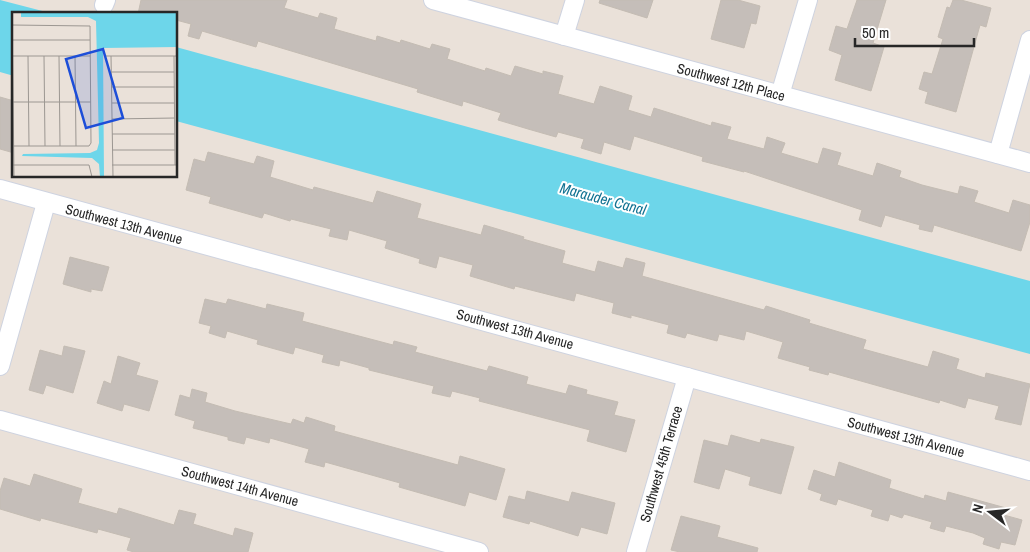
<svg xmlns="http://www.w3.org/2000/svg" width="1030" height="552" viewBox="0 0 1030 552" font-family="'Archivo Narrow',sans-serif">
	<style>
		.water { fill: #6dd6ea }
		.building { fill: #c5beb9; stroke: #c4bcb3 }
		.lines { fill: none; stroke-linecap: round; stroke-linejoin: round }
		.street-casing { stroke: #ced3e0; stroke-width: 20 }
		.street { stroke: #fff; stroke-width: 18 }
		.labels { text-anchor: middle; stroke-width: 4; stroke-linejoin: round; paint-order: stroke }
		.street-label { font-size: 14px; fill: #272727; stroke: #fff }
		.water-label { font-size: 15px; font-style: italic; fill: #117292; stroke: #fff }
		.inset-road { fill: none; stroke: #9c9792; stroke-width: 1 }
		.view { fill: #1d4ed8; fill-opacity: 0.15; stroke: #1d4ed8; stroke-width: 2.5 }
		.inset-edge { fill: none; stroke: #272727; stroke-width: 2.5 }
	</style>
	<rect width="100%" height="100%" fill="#eae1d9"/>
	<g class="water">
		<path d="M0,0l54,14h-40v62l-14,-4z"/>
		<path d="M176,47l854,234v73l-854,-233z"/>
	</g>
	<g class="building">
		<path d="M141,0h146l-3,8 34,10 2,-5 17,5 -3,11 42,12 1,-5 23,7 1,-3 29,9 2,-5 18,5 -3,10 38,12 1,-3 25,8 4,-10 28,8v-3l20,5 -5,18 36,10 6,-18 32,10 -4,14 23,7 3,-9 57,18 1,-4 19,5 -4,12 37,10 3,-12 18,6 -4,10 37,11 5,-16 18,5 -4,12 36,11 4,-13 24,8 -2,6 23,8 36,9 2,-8 18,5 -4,11 35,11 4,-13 17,5v17l-9,29 -87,-26 -2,7 -13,-3 1,-4 -35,-10 -4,12 -22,-7 3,-10 -118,-39v1l-42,-11 1,-4 -69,-21 -4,14 -26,-8 -3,12 -20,-6 3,-9 -26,-7 -2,5 -28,-8 -30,-9 3,-7 -38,-12 -1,5 -45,-14 1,-3 -160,-48 -2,6 -54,-16 -3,8 -11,-3 3,-12 -15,-4v-6h-38z"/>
		<path d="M600,0h53l-6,18 -48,-15z"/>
		<path d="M721,0h17l22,6 -4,18 -5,-1 -7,25 -33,-9z"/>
		<path d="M857,0h29l-13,43 11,4 -13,44 -36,-11 7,-25 -13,-5 7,-24 11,3z"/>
		<path d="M953,0h8l30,8 -5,19 -6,-2 -24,87 -31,-9 3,-11 -9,-3 5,-17 8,2 11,-35 -5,-2 9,-30 3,1z"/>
		<path d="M0,97l14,4v52l-14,-4z"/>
		<path d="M208,152l46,12 3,-8 17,5 -4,16 43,13 1,-3 59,16 4,-12 44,13 -4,14 64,17 3,-10 40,12 -1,2 42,12 -3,12 33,9 3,-11 25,7 3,-10 19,5 -3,13 122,34 2,-4 44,14 -1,3 57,17 -3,9 65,18 5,-16 26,8 -3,10 29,9 1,-5 44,11 -9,41 -26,-6 4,-13 -31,-8 -3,10 -25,-8 -1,3 -110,-31 -1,3 -19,-5 1,-3 -32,-9 5,-16 -37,-11 -2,9 -25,-6 -2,7 -30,-8 -2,5 -18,-5 2,-8 -38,-10v3l-19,-5 2,-10 -38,-10 -2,8 -59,-15 -1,3 -44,-13 3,-11 -34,-9 -3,12 -17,-5 1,-4 -35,-11 2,-7 -38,-11 -2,10 -18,-4 2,-7 -40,-10 -1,2 -26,-8 -2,5 -53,-15 2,-6 -25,-7 8,-31 11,3z"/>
		<path d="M70,257l39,10 -7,24 -11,-2v3l-28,-8z"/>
		<path d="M205,299l21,5 2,-5 38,10 1,-5 37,9 -2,8 91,24 1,-4 23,6 -2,5 72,19 2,-5 39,11 -2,7 40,10 3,-9 18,5 -1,4 32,8 -4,13 21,5 -9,32 -39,-11 3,-11 -111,-29 1,-3 -28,-7 -2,6 -18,-4 2,-7 -65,-16v-2l-29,-8 -1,6 -17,-4 2,-7 -29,-8 -2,7 -36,-10 1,-4 -31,-9 -2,7 -16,-5 2,-7 -12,-3z"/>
		<path d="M64,346l21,5 -12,42 -27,-8 -3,9 -14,-4 11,-40 22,6z"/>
		<path d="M118,356l22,7 -4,12 22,6 -9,30 -25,-7 -2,7 -25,-8 7,-22 7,3z"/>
		<path d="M192,389l15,4 -2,9 30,9 56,13 2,-5 11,4 2,-6 29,9 -1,5 124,34 2,-9 45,13 -9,31 -27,-8 -4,14 -66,-19 1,-4 -75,-21 -1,5 -19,-5 4,-13 -39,-11 -1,5 -23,-6 -2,7 -16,-4v-3l-35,-9 2,-7 -20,-6 5,-20 10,3z"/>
		<path d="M731,435l29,8 1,-4 33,8 -13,47 -32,-9 2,-8 -26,-8 -6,20 -25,-7 10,-42 24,6z"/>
		<path d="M839,462l52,18 -2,8 35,11 1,-4 21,6 2,-9 58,16 -2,7 18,5 -7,25 -14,-3 -2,7 -16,-5 2,-6 -12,-5 -27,-7 -2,6 -14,-4 2,-6 -28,-8 -2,4 -12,-4 -2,7 -17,-5 2,-6 -35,-11 -2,6 -16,-5 2,-6 -14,-5 6,-19 21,7z"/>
		<path d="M34,474l48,15 -4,14 39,11 2,-6 55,17 5,-15 17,4 -3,10 40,12 2,-8 18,5 -5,19h-114l-7,-2 4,-12 -33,-9 -1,4 -56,-15 -1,3 -40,-12v-18l4,-13 26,8z"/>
		<path d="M527,491l42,11 3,-10 43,11 -8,31 -26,-7 -3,9 -48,-15 -1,3 -26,-7 6,-21 16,4z"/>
		<path d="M681,516l39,10 -3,11 41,11 -1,4h-77l-9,-2z"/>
	</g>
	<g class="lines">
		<g class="street-casing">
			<g id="street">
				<path d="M433,0l597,163"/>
				<path d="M104,5l2,-5"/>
				<path d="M564,36l11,-36"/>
				<path d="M780,95l28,-95"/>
				<path d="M998,154l32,-114"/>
				<path d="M0,189l1030,282"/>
				<path d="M0,366l46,-163"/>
				<path d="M0,420l479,132"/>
				<path d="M636,552l51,-175"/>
			</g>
		</g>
		<use href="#street" class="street"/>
	</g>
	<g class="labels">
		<g class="street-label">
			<text transform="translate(731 82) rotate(15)" y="5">Southwest 12th Place</text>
			<text transform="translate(124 224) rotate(15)" y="5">Southwest 13th Avenue</text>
			<text transform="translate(515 329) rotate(15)" y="5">Southwest 13th Avenue</text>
			<text transform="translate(906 437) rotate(15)" y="5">Southwest 13th Avenue</text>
			<text transform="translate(661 464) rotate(-74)" y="5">Southwest 45th Terrace</text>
			<text transform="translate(240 486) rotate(15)" y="5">Southwest 14th Avenue</text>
		</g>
		<g class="water-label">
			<text transform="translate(603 199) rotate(15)" y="5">Marauder Canal</text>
		</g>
	</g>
	<g transform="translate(12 12)">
		<rect width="165" height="165" fill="#eae1d9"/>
		<path d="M165,0v35l-74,1 1,129h-4l-1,-13 -7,-6 -70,-2 1,-2 67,-1 7,-3 2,-7 -3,-122 -8,-4h-67v-4z" fill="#6dd6ea"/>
		<path class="inset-road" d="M0,0l2,165M0,13l78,1 1,117 -2,3h-76M1,28h77M1,44h77M16,44l1,90M32,44l1,90M47,44l1,90M63,44l1,90M93,44h72M99,44l2,121M162,44l1,109M99,60h63M99,75h64M0,90h79M100,91h63M100,107l63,-1M100,122h63M100,138h63M1,153h76l3,12M100,153h65"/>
		<path class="view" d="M91,37l20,69 -37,10 -20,-69z"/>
		<rect width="165" height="165" class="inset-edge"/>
	</g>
	<g transform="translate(990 512) rotate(286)" stroke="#ffffff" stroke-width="4" paint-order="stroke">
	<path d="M0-4L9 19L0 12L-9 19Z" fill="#272727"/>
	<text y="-8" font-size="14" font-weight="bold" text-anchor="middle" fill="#272727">N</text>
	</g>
	<path d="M855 38v8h119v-8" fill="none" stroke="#272727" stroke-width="2.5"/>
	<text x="862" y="38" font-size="15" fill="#272727" stroke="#ffffff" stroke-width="4" paint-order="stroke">50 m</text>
</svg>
